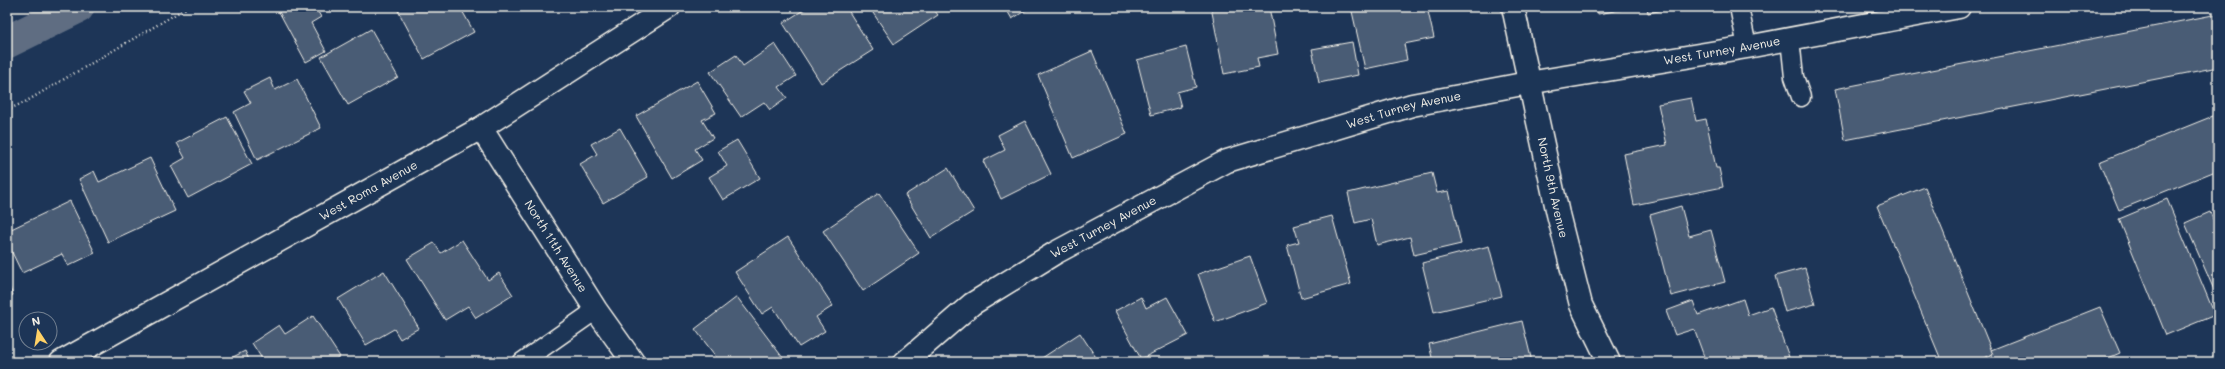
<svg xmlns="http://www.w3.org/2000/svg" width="2225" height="369" viewBox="0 0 2225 369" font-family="Mali,sans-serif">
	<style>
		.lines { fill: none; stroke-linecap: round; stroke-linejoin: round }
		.canal { stroke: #5e6d82; stroke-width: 33 }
		.building { fill: #485b74; stroke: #f4f1e8 }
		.lane-casing { stroke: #f4f1e8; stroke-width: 21 }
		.street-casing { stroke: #f4f1e8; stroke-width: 25 }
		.path { stroke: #f4f1e8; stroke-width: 2.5; stroke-dasharray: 1 3; stroke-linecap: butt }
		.lane { stroke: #1d3557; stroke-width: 18 }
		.street { stroke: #1d3557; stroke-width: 22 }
		.labels { text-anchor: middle; stroke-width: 3; stroke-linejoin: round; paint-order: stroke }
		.street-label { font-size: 12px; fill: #f4f1e8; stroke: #1d3557 }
	</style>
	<rect width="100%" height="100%" fill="#1d3557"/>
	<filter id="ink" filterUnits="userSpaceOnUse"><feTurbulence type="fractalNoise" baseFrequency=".025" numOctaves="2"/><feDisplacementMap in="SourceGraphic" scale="8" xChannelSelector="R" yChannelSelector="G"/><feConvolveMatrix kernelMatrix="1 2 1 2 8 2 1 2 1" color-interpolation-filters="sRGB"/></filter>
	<g filter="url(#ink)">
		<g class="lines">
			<path class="canal" d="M7,42l71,-35"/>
		</g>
		<g class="building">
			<path d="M284,7h31l6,10 -10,6 15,28 -20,11 -28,-52z"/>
			<path d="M396,7h64l14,25 -50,27z"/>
			<path d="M808,7h38l27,43 -52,33 -38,-60z"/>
			<path d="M869,7h63l6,8 -44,29z"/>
			<path d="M1005,7h26l-19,12z"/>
			<path d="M1211,7h58l9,47 -21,4 2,9 -35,7z"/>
			<path d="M1351,7h76l7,31 -30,6 3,16 -42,9z"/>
			<path d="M1597,7h39l-38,7z"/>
			<path d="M1647,7h32l-31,6z"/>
			<path d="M2218,14v53l-373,73 -10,-51z"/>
			<path d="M371,29l27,48 -50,28 -27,-48z"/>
			<path d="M1352,42l6,33 -39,8 -7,-34z"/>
			<path d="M775,44l21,32 -17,11 8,11 -17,12 -6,-8 -23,15 -31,-45 26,-17 7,11z"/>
			<path d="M1186,47l10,40 -19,5 4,15 -30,8 -14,-55z"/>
			<path d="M1092,51l35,83 -54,24 -35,-83z"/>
			<path d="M270,78l5,12 22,-11 24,49 -64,32 -23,-48 17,-9 -7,-12z"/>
			<path d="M697,81l19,32 -14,7 11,18 -18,11 7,11 -30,18 -36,-62z"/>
			<path d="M1691,98l5,23 10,-2 10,49h3l4,19 -89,18 -10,-51 43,-9 -9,-41z"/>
			<path d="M2218,114v56l-99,40 -20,-48z"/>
			<path d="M227,117l25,47 -64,34 -17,-32 14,-8 -8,-15z"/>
			<path d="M1025,121l26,53 -50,25 -18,-38 22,-11 -7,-15z"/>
			<path d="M620,128l28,49 -45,26 -23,-39 17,-10 -6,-10z"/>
			<path d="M737,140l23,38 -37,22 -14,-23 18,-11 -9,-15z"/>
			<path d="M150,158l25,53 -67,31 -29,-63 15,-8 5,11z"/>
			<path d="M948,168l26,43 -43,27 -26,-43z"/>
			<path d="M1432,173l5,20 12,-2 12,53 -47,11 -4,-18 -33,8 -6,-26 -16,4 -7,-30z"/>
			<path d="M1925,187l68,167 -18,8h-33l-65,-156z"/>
			<path d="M879,193l40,60 -56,38 -40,-60z"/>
			<path d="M2167,199l48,116 -49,20 -47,-116z"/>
			<path d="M70,201l25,52 -27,13 -6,-12 -40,19 -15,-31v-11z"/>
			<path d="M1681,206l8,30 22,-6 14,52 -54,14 -21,-81z"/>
			<path d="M2210,212l8,20v67l-33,-76z"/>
			<path d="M1332,216l19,68 -50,14 -14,-53 12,-3 -5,-16z"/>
			<path d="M788,237l45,69 -17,11 9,14 -26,16 -26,-40 -11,7 -27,-42z"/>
			<path d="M462,240l26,40 11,-7 14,22 -37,23 -8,-12 -23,14 -38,-61 27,-16 7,10z"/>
			<path d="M1489,246l13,50 -68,16 -12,-49z"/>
			<path d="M1250,256l17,47 -52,19 -17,-48z"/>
			<path d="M1805,268l10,36 -30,8 -10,-36z"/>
			<path d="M384,271l35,57 -19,11 -6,-10 -28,16 -28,-46z"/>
			<path d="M7,282l6,13 -6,3z"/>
			<path d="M737,297l49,65h-66l-25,-33z"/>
			<path d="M1141,297l5,11 21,-11 21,38 -47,24 -26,-48z"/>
			<path d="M1743,299l5,16 23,-8 18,50 -15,5h-68l-12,-33 -19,6 -9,-24 27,-10 5,14z"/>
			<path d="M2100,307l20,46 -21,9h-107l-3,-6 4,-2 -2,-4z"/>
			<path d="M313,316l27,41 -8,5h-68l-12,-19 27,-18 6,9z"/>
			<path d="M1522,321l10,41h-99l-4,-18z"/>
			<path d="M1080,333l19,29h-59l-1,-2z"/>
			<path d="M245,351l5,11h-27z"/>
		</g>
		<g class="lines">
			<g class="lane-casing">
				<g id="lane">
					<path d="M1739,7l8,40"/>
					<path d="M1790,39l4,38 7,20"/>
					<path d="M522,362l74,-52"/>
				</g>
			</g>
			<g class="street-casing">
				<g id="street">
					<path id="s1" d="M1513,7l45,207 23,91 28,57"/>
					<path id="s2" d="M481,128l115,182 37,52"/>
					<path id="s3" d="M61,362l420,-234 188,-121"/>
					<path id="s4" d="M905,362l67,-58 83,-51 172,-92 185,-56 116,-22 219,-36 212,-40"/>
				</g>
			</g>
			<path class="path" d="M7,110l18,-8 163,-95"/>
			<use href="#lane" class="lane"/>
			<use href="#street" class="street"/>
		</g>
	</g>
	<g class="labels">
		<g class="street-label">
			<text dy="4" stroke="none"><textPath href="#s4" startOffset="889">West Turney Avenue</textPath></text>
			<text dy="4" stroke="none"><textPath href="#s4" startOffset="565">West Turney Avenue</textPath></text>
			<text dy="4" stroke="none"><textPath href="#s1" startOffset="185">North 9th Avenue</textPath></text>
			<text dy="4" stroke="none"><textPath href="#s3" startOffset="352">West Roma Avenue</textPath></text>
			<text dy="4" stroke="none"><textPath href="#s4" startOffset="241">West Turney Avenue</textPath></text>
			<text dy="4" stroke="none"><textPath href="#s2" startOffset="140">North 11th Avenue</textPath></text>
		</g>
	</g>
	<rect width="2225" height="369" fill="none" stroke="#1d3557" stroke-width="24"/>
	<rect x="12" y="12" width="2201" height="345" fill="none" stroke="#f4f1e8" stroke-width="1.5" filter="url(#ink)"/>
	<g transform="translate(38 331) rotate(348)"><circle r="19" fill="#1d3557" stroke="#738091"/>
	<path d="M0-3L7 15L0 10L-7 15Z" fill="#ffd166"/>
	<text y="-6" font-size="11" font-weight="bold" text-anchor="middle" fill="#f4f1e8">N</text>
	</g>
</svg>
